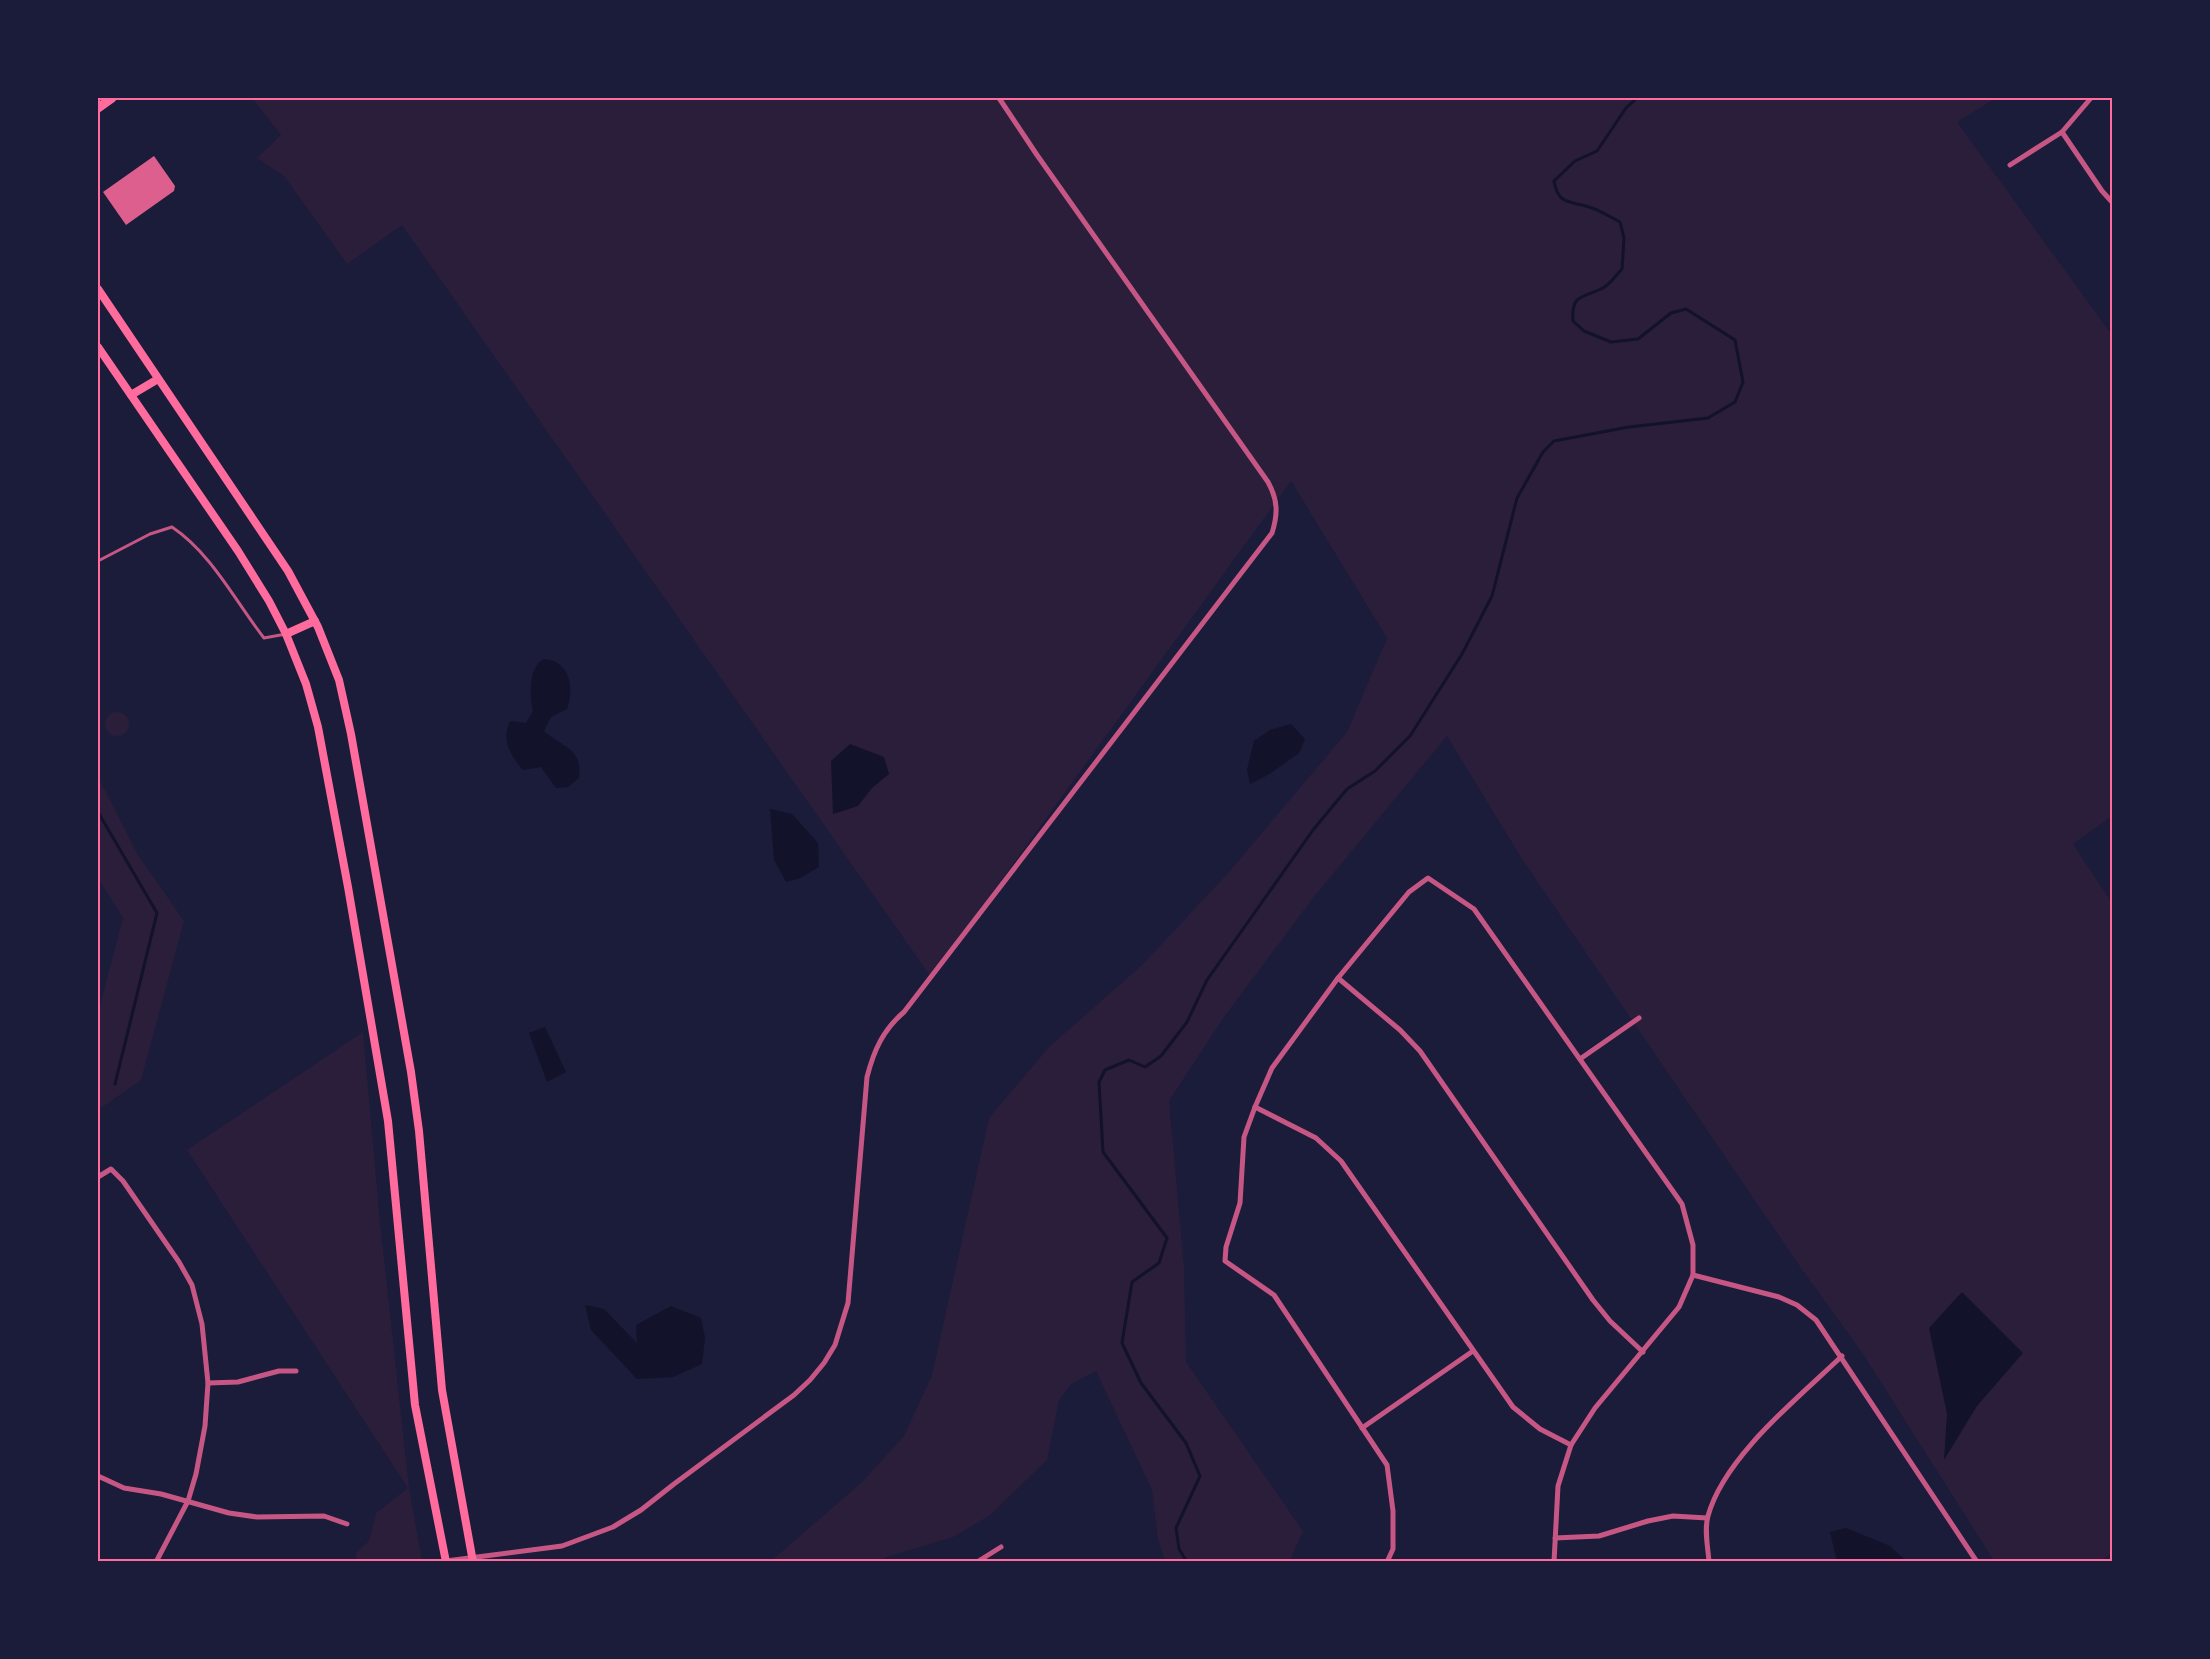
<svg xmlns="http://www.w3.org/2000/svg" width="2210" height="1659" viewBox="0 0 2210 1659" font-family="Montserrat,sans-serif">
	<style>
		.green { fill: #2a1e3b }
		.water { fill: #12122b }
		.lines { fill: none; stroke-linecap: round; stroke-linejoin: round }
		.stream { stroke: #12122b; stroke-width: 3 }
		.building { fill: #dd5f8e }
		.service { stroke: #c65784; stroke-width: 3 }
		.minor { stroke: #c65784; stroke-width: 5 }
		.secondary { stroke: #ff6b9d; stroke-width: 8 }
		.trunk { stroke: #ff6b9d; stroke-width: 9 }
		.neatline { fill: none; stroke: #ff6b9d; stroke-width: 2 }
	</style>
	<rect width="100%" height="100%" fill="#1b1b3a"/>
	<g class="green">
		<path d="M252,98h1744l-39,24 155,213v481l-39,28 39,59v650l-11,8h-107l-131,-207 -60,-83 -281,-412 -75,-123 -134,162 -89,119 -55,84 15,166 2,95 117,169 -13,30h-125l-7,-22 -6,-49 -56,-119 -25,13 -12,16 -12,60 -58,56 -36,21 -66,20 -7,4h-109l90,-78 43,-47 28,-61 57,-257 59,-70 95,-84 86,-92 118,-140 40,-94 -96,-157 -360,496 -529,-752 -55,39 -63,-88 -27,-18 24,-23z"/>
		<circle cx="117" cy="724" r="12"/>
		<path d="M98,777l40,78 46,66 -43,159 -43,30v-97l25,-95 -25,-40z"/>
		<path d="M363,1032l17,190 29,266 13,73h-65l-1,-8 13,-12 7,-28 32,-25 -221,-338z"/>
	</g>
	<g class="water">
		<path d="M544,659c27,2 30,30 23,50l-16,8 -7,14c18,16 39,17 35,47l-11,9 -12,1 -15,-21 -18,3c-13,-15 -22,-30 -13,-49l16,2 7,-12c-4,-14 -4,-46 11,-52z"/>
		<path d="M1291,724l14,15 -6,14 -31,22 -18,9 -3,-14 7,-29 16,-11z"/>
		<path d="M850,744l34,13 5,17 -17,14 -14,18 -25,8 -2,-53z"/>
		<path d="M770,809l22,5 26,29 1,24 -19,11 -14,4 -12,-22z"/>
		<path d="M545,1027l21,45 -19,10 -18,-49z"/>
		<path d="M1962,1292l61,61 -46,53 -33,54 3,-46 -18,-86z"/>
		<path d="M585,1305l19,4 33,34 -1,-18 35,-19 30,12 4,20 -3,26 -29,13 -36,2 -46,-49z"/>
		<path d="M1846,1528l44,18 16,15h-69l-7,-29z"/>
	</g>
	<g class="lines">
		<g class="stream">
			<path d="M98,812l59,101 -42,171"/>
			<path d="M1187,1562l-8,-13 -3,-21 24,-52 -14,-33 -45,-60 -19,-40 10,-61 27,-19 8,-25 -64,-86 -4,-70 6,-12 24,-10 16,7 16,-11 26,-34 20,-42 106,-150 34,-41 28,-18 35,-35 52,-82 30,-58 25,-98 26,-46 11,-11 75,-14 79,-9 27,-16 8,-20 -8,-42 -49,-31 -15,4 -33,26 -27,3 -27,-11 -11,-10c-2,-27 9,-23 28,-32 8,-3 15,-14 21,-20l2,-31 -4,-16c-10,-5 -20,-12 -31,-15 -19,-6 -31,-2 -35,-26l21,-20 22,-10 29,-43 11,-10"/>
		</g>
	</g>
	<path class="building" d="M154,156l21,30 -1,5 -48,34 -23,-33z"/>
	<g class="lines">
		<path class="service" d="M98,561l52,-27 22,-7c40,27 63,74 92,111l22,-4"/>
		<g class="minor">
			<path d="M2062,132l40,59 10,11"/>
			<path d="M2010,165l52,-33 29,-34"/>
			<path d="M1338,978l62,52 20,21 173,249 17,21 33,31"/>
			<path d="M1580,1059l59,-41"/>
			<path d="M1255,1107l61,31 25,23 172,246 27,22 31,16"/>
			<path d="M98,1177l13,-8 12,12 56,81 13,23 10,39 6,59 -3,43 -9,48 -8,27 -32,61"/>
			<path d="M1693,1275l86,22 18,8 19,15 161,242"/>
			<path d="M208,1383l30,-1 41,-11h17"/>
			<path d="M1362,1428l111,-77"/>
			<path d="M98,1476l26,12 37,6 68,19 28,4 67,-1 23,8"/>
			<path d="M1555,1538l44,-2 49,-15 25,-5 34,2"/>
			<path d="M446,1561l116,-15 51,-19 28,-17 33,-26 120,-89 16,-15 14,-17 11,-18 13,-42 19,-226c7,-27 16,-47 37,-65l368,-479c6,-19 6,-33 -4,-51l-231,-327 -38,-57"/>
			<path d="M977,1562l24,-15"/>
			<path d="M1387,1562l6,-13v-38l-6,-46 -113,-170 -49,-34 1,-14 14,-44 4,-66 11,-30 17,-39 66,-90 71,-86 19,-14 46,31 208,295 11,41v30l-14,32 -84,101 -24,37 -13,41 -4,76"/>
			<path d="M1709,1562c-1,-15 -5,-32 -1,-46 16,-59 90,-118 134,-160"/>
		</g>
		<g class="secondary">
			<path d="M98,289l190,282 30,56 21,53 12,54 60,338 8,59 23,259 31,172"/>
			<path d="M98,347l140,204 31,50 17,33 20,50 12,43 30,160 40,234 27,284 31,157"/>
			<path d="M131,395l27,-16"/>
			<path d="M286,634l29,-13"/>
		</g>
		<path class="trunk" d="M98,108l14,-10"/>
	</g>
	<rect width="2210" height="1659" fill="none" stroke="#1b1b3a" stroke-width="198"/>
	<rect x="99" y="99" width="2012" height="1461" class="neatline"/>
</svg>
